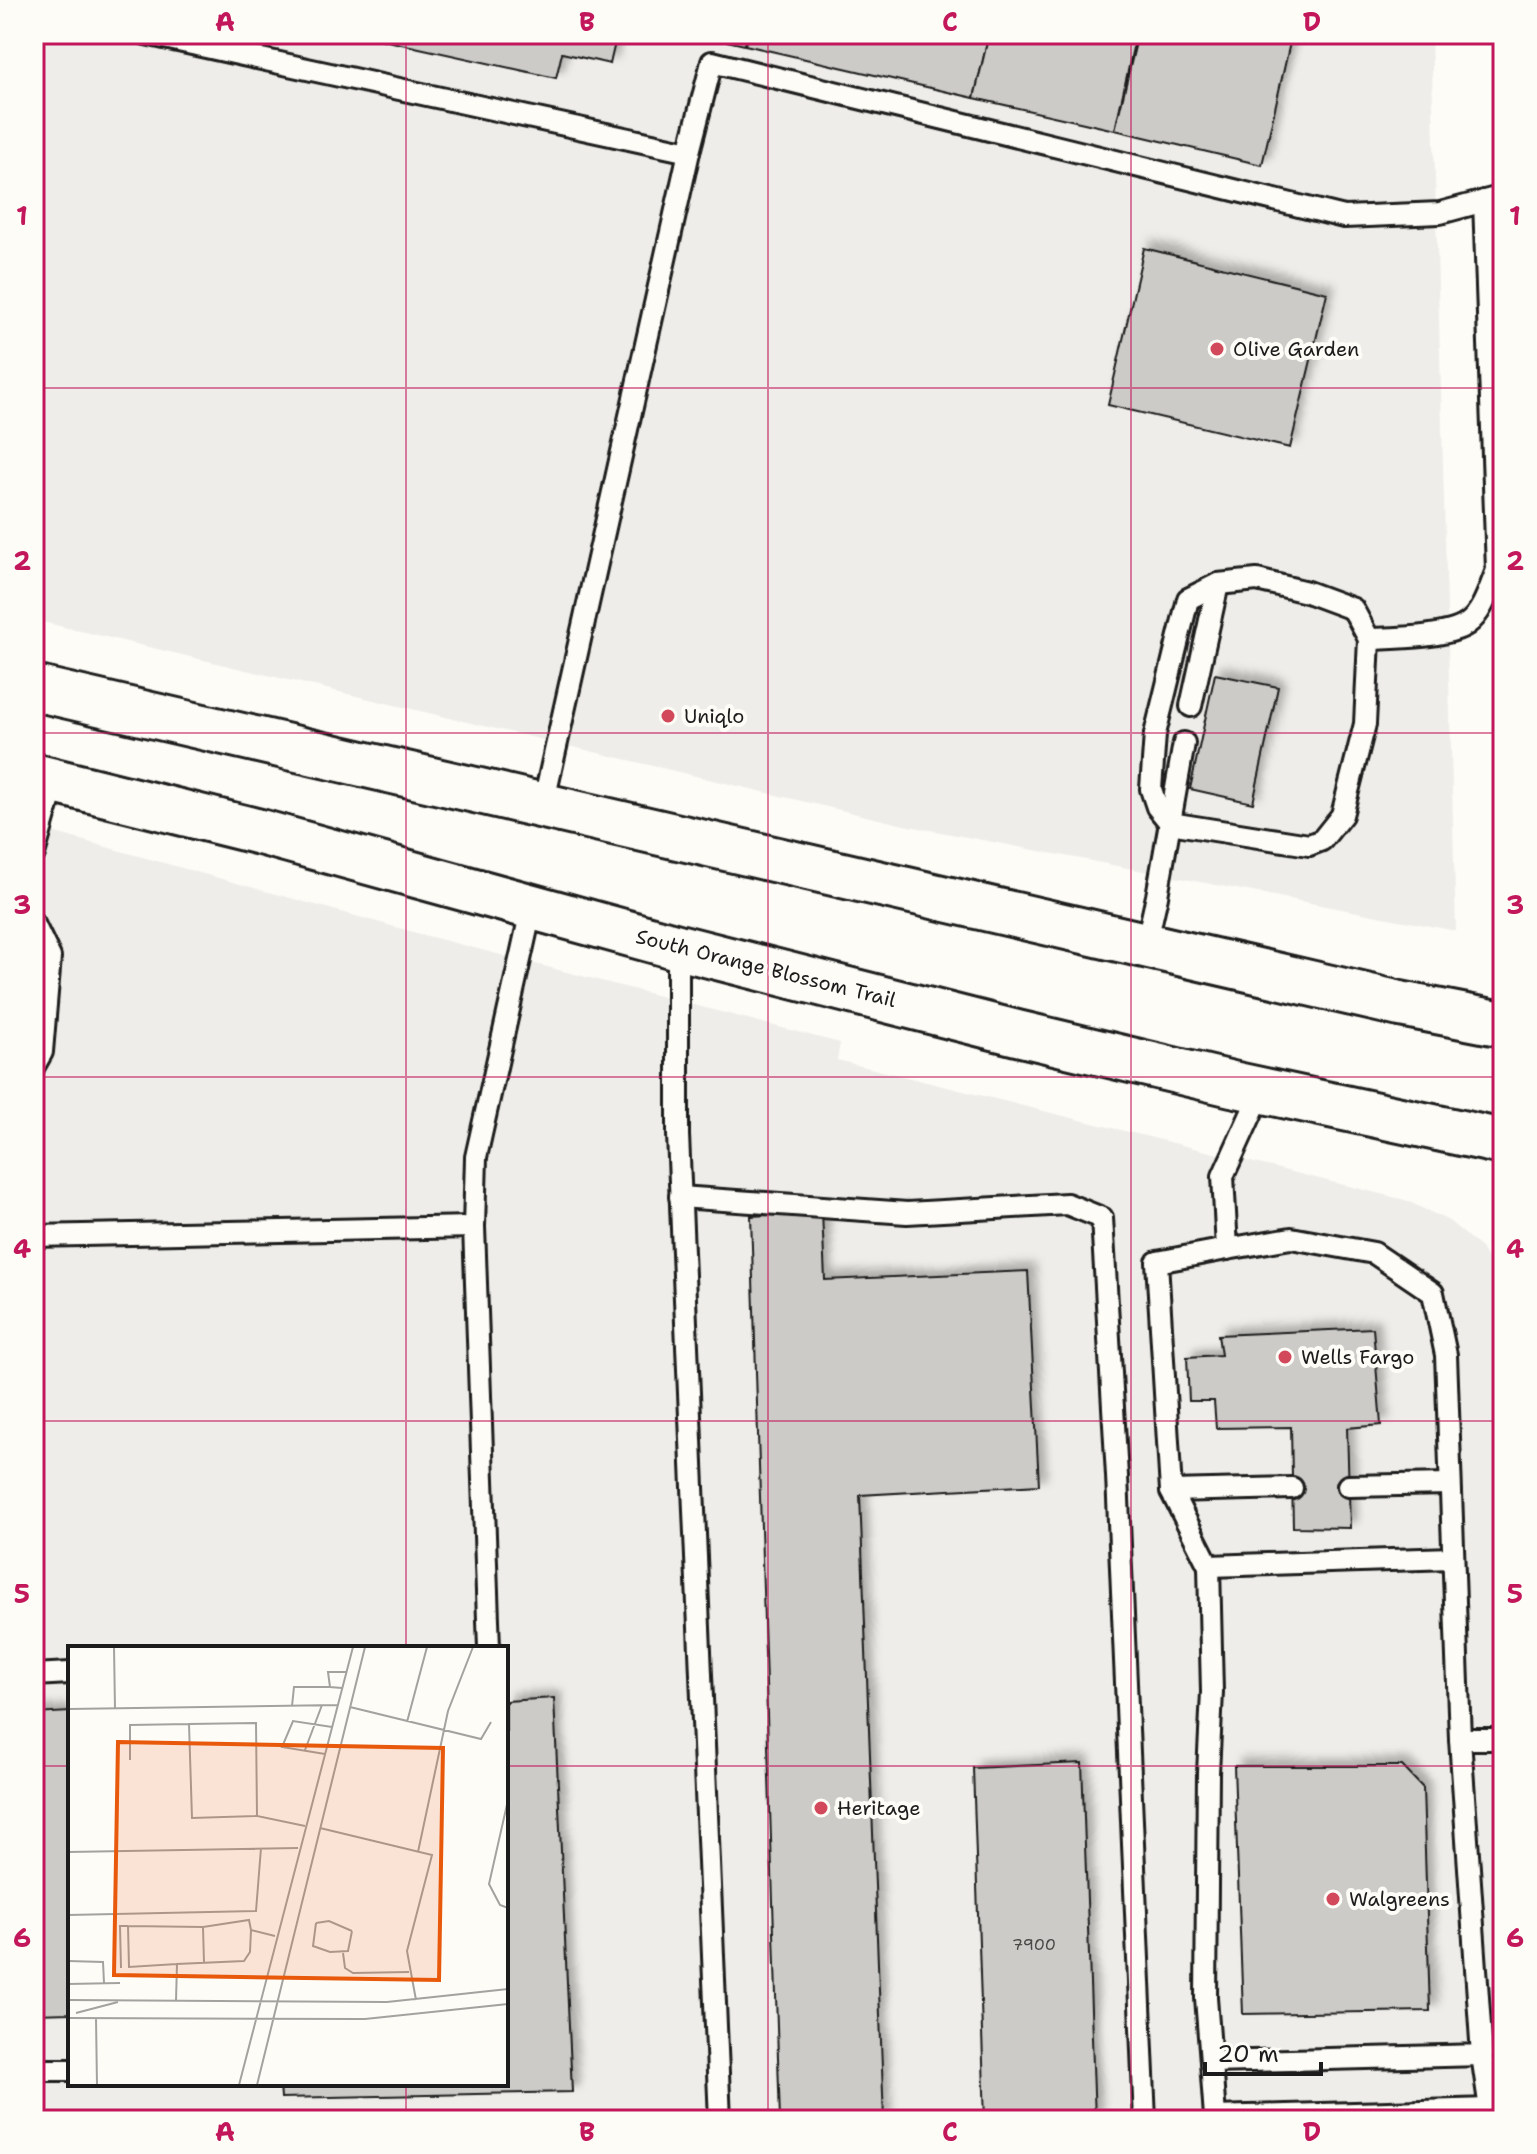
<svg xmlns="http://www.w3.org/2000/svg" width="1537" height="2154" viewBox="0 0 1537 2154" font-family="'Shantell Sans',sans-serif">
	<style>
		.built { fill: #eeede9; fill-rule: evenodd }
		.building { fill: #cccbc8; stroke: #1c1c1c; stroke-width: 2; filter: url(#shadow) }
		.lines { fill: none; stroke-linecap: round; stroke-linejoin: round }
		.lane-casing { stroke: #1c1c1c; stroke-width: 26 }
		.primary-casing { stroke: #1c1c1c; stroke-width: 50 }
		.lane { stroke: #fdfcf7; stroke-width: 20 }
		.primary { stroke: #fdfcf7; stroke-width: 44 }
		.grid { fill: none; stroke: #c2185b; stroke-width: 2; stroke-opacity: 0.55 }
		.poi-dot { fill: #d1495b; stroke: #fdfcf7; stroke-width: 3 }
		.labels { text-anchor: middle; stroke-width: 8; stroke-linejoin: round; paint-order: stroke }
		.number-label { font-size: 16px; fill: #484847 }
		.poi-label { font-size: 20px; fill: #1c1c1c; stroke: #fdfcf7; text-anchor: start }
		.street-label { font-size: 20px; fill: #1c1c1c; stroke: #fdfcf7 }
		.inset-road { fill: none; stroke: #a3a29f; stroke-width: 2 }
		.view { fill: #e8590c; fill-opacity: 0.15; stroke: #e8590c; stroke-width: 4 }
		.inset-edge { fill: none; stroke: #1c1c1c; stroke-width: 4 }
		.neatline { fill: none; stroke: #c2185b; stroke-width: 3 }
		.grid-label { font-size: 26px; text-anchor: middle; font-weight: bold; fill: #c2185b }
	</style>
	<defs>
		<filter id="shadow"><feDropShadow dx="7" dy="-7" stdDeviation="4" flood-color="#0004"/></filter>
	</defs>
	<rect width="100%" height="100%" fill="#fdfcf7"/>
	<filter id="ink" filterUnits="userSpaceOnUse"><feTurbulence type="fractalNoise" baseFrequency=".0125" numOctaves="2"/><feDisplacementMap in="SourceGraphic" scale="16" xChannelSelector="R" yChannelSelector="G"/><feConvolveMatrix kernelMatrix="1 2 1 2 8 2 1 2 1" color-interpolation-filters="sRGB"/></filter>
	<g filter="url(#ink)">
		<g class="built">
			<path d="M34,34h1397l25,897 -552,-106 -870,-205z"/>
			<path d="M34,827l390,108 416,108 -3,17 568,140 44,21 32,27 22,37v835h-1469zM70,1648h436v436h-436z"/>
		</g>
		<g class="building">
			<path d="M385,34h232l-7,30 -48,-11 -6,25 -173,-38z"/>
			<path d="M696,34h52l-3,11z"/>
			<path d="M748,34h241l-15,64 -229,-53z"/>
			<path d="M989,34h147l-21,96 -141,-32z"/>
			<path d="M1138,34h154l-30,131 -147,-35z"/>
			<path d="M1144,248l183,45 -37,155 -182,-43z"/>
			<path d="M1215,674l63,13 -25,116 -63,-14z"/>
			<path d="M822,1212l3,68 203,-9 11,214 -179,10 24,625h-104l-29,-904z"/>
			<path d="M1373,1328l8,97 -34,3 3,100 -57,-1 -2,-100 -75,1 -2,-27h-25l-2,-44 34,-2 -3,-20z"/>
			<path d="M554,1698l18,394 -291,6 -1,-14h226v-383z"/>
			<path d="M70,1712v301l-36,1v-300z"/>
			<path d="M1082,1763l13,357h-110l-12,-352z"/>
			<path d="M1234,1766h168l21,22 7,223 -187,3z"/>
		</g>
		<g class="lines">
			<g class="lane-casing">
				<g id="lane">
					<path d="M146,34l543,118"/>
					<path d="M1257,580l50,12 46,17 16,30 -4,85 -23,91 -20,25 -13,5 -139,-22 -13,-16 -6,-18 4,-55 33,-135 30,-15z"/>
					<path d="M1369,639c24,-1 78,-1 98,-15 16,-11 23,-37 30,-54l-13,-369"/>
					<path d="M1191,706l27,-122"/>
					<path d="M543,805l146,-653 23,-90 632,155 96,-4 63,-17"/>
					<path d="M34,854l21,-73"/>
					<path d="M34,924l16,33 -8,95 -8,14"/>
					<path d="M1146,945l11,-49 27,-153"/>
					<path d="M678,947v188l42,985"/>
					<path d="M1262,1090l-39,86 4,73 64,-11 83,15 59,40 13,62 14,384h43"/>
					<path d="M680,1197l227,16 160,-9 35,14 15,258 28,644"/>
					<path d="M34,1236l440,-9"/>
					<path d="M1227,1249l-70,13 14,229 38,75 3,126 -4,81 -2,225 5,64 271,-7 -22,-316"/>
					<path d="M1348,1486l102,-2"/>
					<path d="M1171,1491l121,-3"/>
					<path d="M1209,1566l243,-8"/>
					<path d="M489,1648l-15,-421 2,-70 56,-251"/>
					<path d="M34,1675l36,-2"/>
					<path d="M1482,2055l8,54h13"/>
					<path d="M1211,2062l4,55 275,-8"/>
					<path d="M34,2070h36"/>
				</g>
			</g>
			<g class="primary-casing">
				<g id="primary">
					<path d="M34,688l1366,316 103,20"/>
					<path d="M34,776l226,56 418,115 339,86 215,51 271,58"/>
				</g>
			</g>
			<use href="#lane" class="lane"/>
			<use href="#primary" class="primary"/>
		</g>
	</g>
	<path class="grid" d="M406,34v1614M768,34v2086M1131,34v2086M34,388h1469M34,733h1469M34,1077h1469M34,1421h1469M34,1766h36M506,1766h997M406,2084v36"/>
	<g class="poi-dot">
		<circle cx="1217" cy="349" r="8"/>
		<circle cx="668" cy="716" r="8"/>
		<circle cx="1285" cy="1357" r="8"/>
		<circle cx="821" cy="1808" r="8"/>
		<circle cx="1333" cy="1899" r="8"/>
	</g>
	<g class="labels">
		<g class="number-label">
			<text x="1034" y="1950">7900</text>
		</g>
		<g class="poi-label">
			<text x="1233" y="356">Olive Garden</text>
			<text x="684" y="723">Uniqlo</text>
			<text x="1301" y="1364">Wells Fargo</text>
			<text x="837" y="1815">Heritage</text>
			<text x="1349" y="1906">Walgreens</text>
		</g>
		<g class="street-label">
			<text transform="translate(766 968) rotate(14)" y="7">South Orange Blossom Trail</text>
		</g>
	</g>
	<g transform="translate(68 1646)">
		<rect width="440" height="440" fill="#fdfcf7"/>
		<path class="inset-road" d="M46,1l1,62M274,42l-12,-1 -2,-15h18M224,60l2,-19h36M282,61l131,32 10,-17M0,63l270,-4M339,76l20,-75M237,104l17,-45M257,108l-43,-7 11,-26 39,6M62,114v-35l59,-1M440,154l-19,84 11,21 8,3M189,170l-65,2 -3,-94 67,-1 1,93 48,10M252,182l112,27 -25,96 9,49M0,206l230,-4M350,206l30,-141 25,-64M0,269l188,-4 5,-63M248,277l-3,23 17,6 18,-1 4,-20M248,277l13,-2 23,10M135,281l1,36M275,307l2,15 8,5 56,-1M0,315l35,1 1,21M109,318l-48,3 -1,-41 75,1 46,-7 2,10M53,322l-1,-42h8M0,338l52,-1M0,354l319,2 121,-13M108,355l1,-37 67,-3 6,-9 1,-22 24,6M8,367l42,-11M0,372l297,1 143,-15M28,372l1,67M171,439l114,-438M189,439l108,-438"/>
		<path class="view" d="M50,96l325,6 -4,232 -325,-5z"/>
		<rect width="440" height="440" class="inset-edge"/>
	</g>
	<rect width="1537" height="2154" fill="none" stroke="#fdfcf7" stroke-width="88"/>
	<path d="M1205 2062v12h116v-12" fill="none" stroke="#1c1c1c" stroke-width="4"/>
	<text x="1217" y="2062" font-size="24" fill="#1c1c1c" stroke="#fdfcf7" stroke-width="6" paint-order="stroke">20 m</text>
	<rect x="44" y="44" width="1449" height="2066" class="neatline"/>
	<g class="grid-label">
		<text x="225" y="31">A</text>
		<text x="587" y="31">B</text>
		<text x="950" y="31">C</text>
		<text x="1312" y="31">D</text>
		<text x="22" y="225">1</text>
		<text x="1515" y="225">1</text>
		<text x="22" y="570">2</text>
		<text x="1515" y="570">2</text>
		<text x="22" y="914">3</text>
		<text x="1515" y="914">3</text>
		<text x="22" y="1258">4</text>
		<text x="1515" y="1258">4</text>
		<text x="22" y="1603">5</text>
		<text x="1515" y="1603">5</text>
		<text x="22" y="1947">6</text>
		<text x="1515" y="1947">6</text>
		<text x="225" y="2141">A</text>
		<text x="587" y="2141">B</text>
		<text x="950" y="2141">C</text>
		<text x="1312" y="2141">D</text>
	</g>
</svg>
